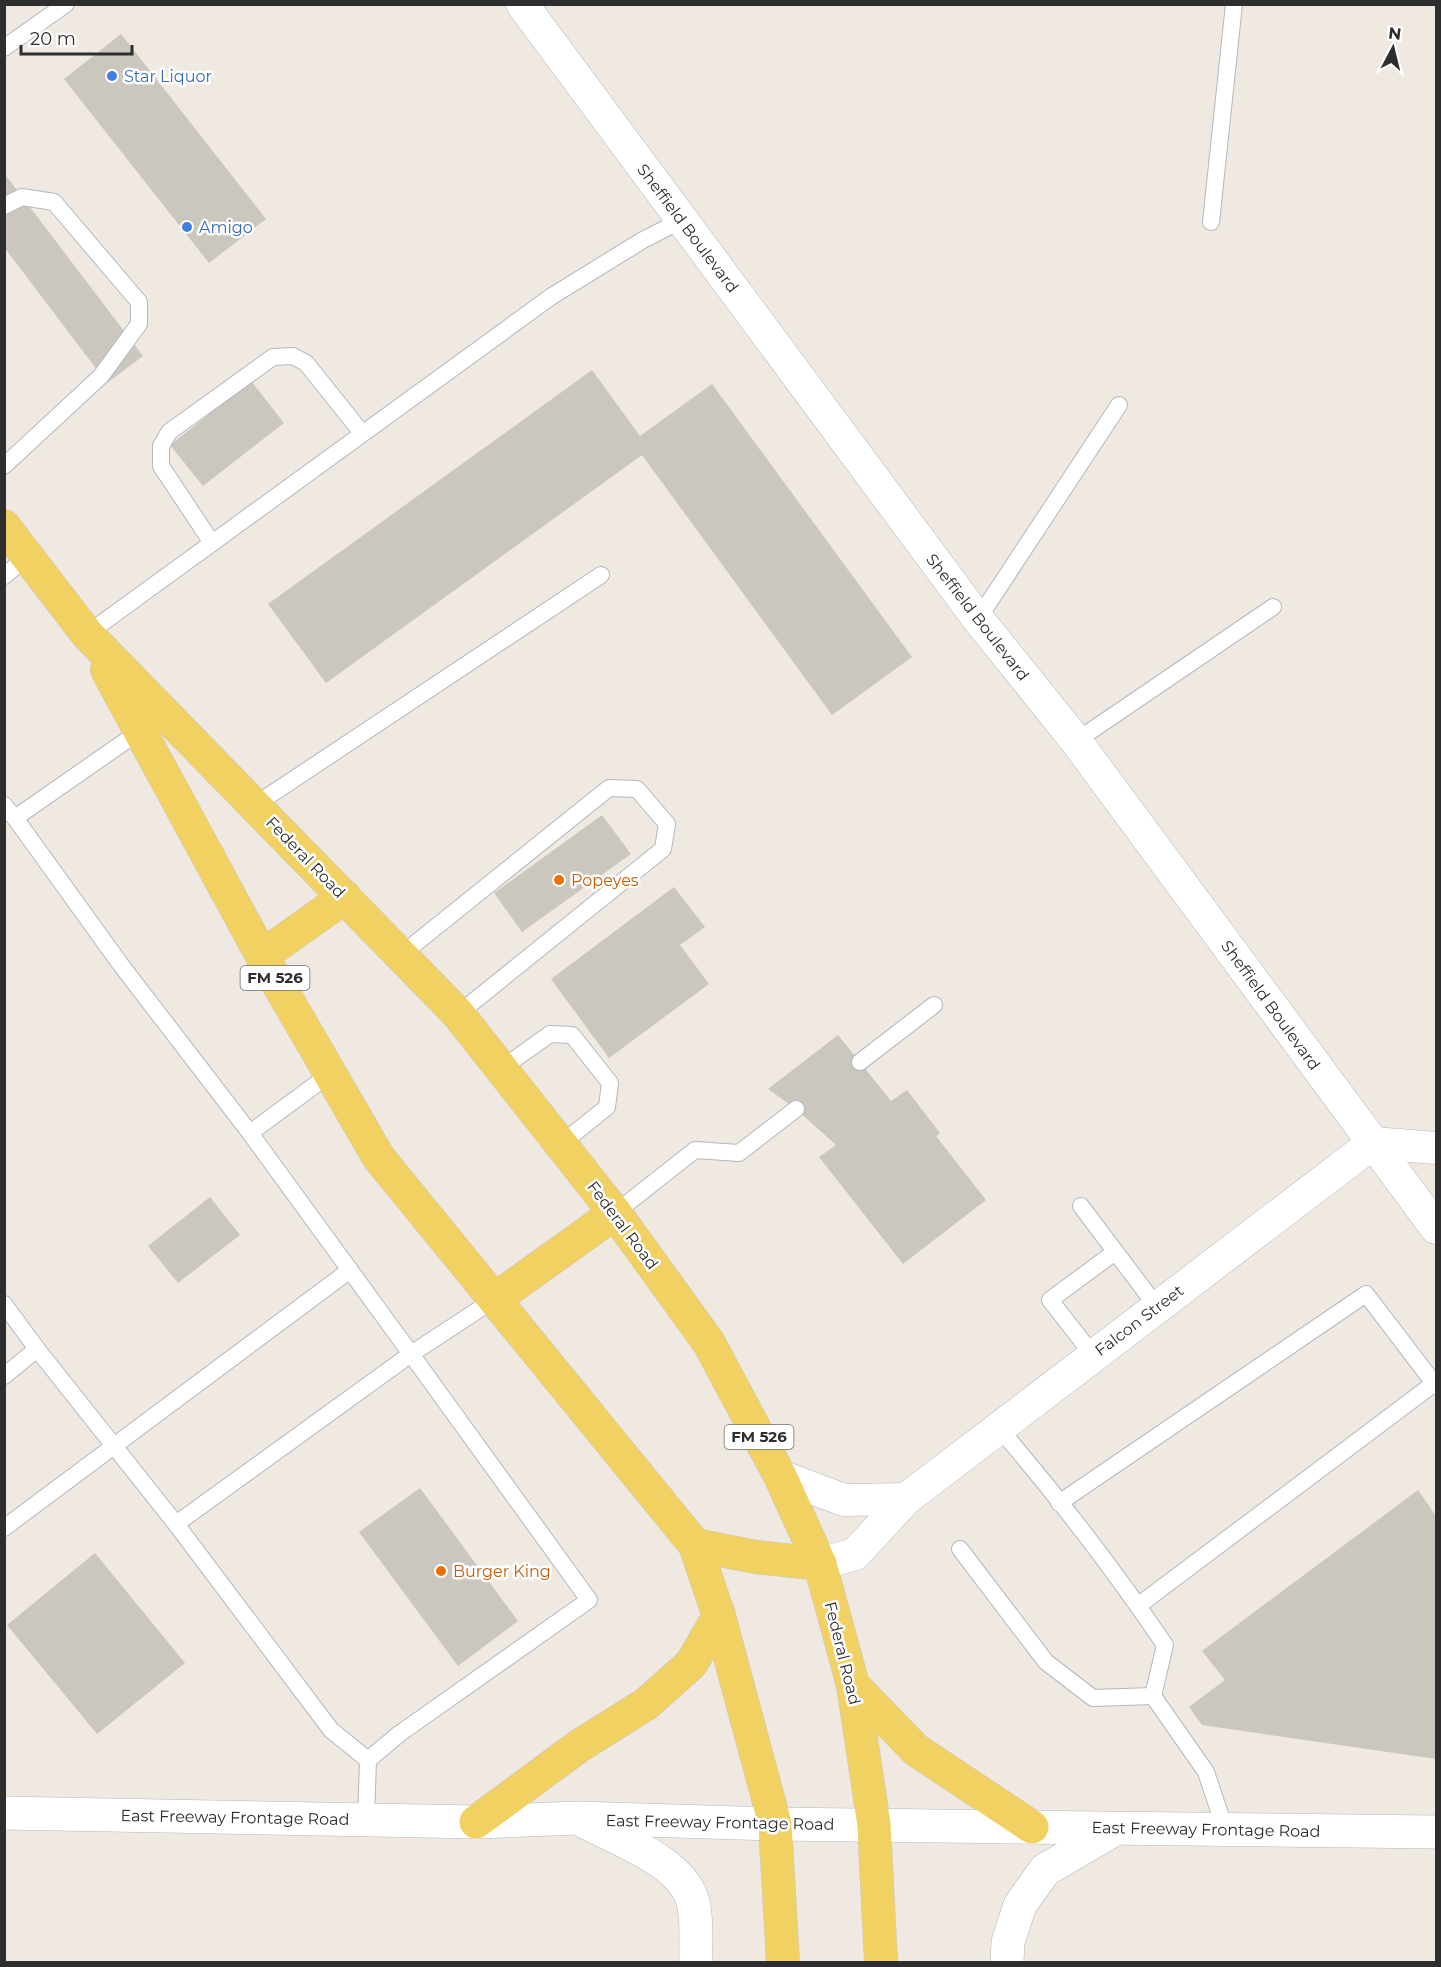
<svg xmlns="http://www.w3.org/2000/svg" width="1441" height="1967" viewBox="0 0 1441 1967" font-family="Montserrat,sans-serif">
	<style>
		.building { fill: #cbc7bf }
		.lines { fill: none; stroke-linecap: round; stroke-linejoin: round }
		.lane-casing { stroke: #b4b7c1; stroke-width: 18 }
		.street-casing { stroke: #b4b7c1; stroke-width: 33 }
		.secondary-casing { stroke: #b4b7c1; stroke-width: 34 }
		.primary-casing { stroke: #c9c9c9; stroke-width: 34 }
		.lane { stroke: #fff; stroke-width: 16 }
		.street { stroke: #fff; stroke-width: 32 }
		.secondary { stroke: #fff; stroke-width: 33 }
		.primary { stroke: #f2d163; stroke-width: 33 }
		.shop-dot { fill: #3f7fe0; stroke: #fff; stroke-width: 2 }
		.food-dot { fill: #e8710a; stroke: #fff; stroke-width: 2 }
		.labels { text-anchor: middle; stroke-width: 5; stroke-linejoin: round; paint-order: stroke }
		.shield { fill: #fff; stroke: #6d6d6d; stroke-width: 1.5 }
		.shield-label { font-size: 15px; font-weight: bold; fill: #2e2e2e }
		.shop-label { font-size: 16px; fill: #366cbe; stroke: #fff; text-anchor: start }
		.street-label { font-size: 16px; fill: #2e2e2e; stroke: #fff }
		.food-label { font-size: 16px; fill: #c56008; stroke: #fff; text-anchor: start }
	</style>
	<rect width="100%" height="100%" fill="#efe9e1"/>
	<g class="building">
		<path d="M121,34l145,185 -57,44 -145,-184z"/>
		<path d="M4,173l139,183 -36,27 -103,-136z"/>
		<path d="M592,370l48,66 72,-52 200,273 -80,58 -190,-260 -316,228 -58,-79z"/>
		<path d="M251,381l33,42 -81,63 -33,-41z"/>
		<path d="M602,815l29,39 -109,78 -28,-39z"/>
		<path d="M674,887l31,40 -25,18 29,39 -100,74 -58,-79z"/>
		<path d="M838,1035l53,66 16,-11 33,43 -4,3 50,64 -83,64 -84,-107 17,-12 -40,-36 -28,-20z"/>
		<path d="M210,1197l30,38 -62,48 -30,-37z"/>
		<path d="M420,1488l98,133 -60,45 -99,-134z"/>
		<path d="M1418,1490l18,26v243l-234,-34 -13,-18 36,-27 -23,-29z"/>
		<path d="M95,1553l90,110 -88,71 -90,-109z"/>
	</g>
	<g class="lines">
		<g class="lane-casing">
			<g id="lane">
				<path d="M4,48l62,-44"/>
				<path d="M4,206l18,-9 32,5 85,100v22l-38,52 -97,90"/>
				<path d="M1211,222l23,-218"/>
				<path d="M212,543l-51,-77v-20l8,-14 104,-75 20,-1 13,7 56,70"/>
				<path d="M4,576l24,-20"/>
				<path d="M978,619l141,-214"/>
				<path d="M87,634l465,-338 91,-56 39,-20"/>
				<path d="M140,731l-125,87 106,147 129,168"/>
				<path d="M1076,741l197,-134"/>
				<path d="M4,805l11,13"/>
				<path d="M255,805l346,-230"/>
				<path d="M401,955l208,-167 28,1 30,35 -4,25 -205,165"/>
				<path d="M860,1062l74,-57"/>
				<path d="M501,1069l49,-35 22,1 38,48 -3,24 -46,37"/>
				<path d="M1081,1206l76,101"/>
				<path d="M615,1213l80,-63 44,3 57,-44"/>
				<path d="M4,1304l33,45 -33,27"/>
				<path d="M37,1349l139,175 235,-170 -161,-221 80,-59"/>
				<path d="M1093,1355l-43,-55 65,-48"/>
				<path d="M999,1428c59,69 115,142 166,217l-12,51 53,76 19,57"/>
				<path d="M1059,1503l307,-209 70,92"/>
				<path d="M176,1524l155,206 37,30"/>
				<path d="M4,1528l346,-258"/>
				<path d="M960,1549l86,113 47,36 60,-2"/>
				<path d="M1139,1605l297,-223"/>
				<path d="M366,1819l2,-59 31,-26 190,-134 -178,-246 84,-55"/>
			</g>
		</g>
		<g class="street-casing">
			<g id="street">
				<path d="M522,4l456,615 98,122 360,487"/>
				<path d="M780,1476l64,24 62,-1"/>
				<path d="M820,1564l35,-10 51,-55 17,-13 450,-343 63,5"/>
			</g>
		</g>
		<g class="secondary-casing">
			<g id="secondary">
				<path d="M4,1813l472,9 101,-4 198,6 661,8"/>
				<path d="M585,1822c34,18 98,40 108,80 5,19 2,41 3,60"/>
				<path d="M1007,1962l1,-20 12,-37 25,-35 70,-41"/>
			</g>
		</g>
		<g class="primary-casing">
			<g id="primary">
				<path d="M4,526l83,108 371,380 157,199 94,130 71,133 40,88 33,121 21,140 7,137"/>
				<path d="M107,670l155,286 117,202 316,387 24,71 56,208 8,138"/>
				<path d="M262,956l83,-59"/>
				<path d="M495,1299l120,-86"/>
				<path d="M695,1545l61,12 64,7"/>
				<path d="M853,1685l63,65 116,77"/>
				<path d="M476,1822l103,-76 67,-42 45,-40 28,-48"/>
			</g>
		</g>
		<use href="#lane" class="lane"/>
		<use href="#street" class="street"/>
		<use href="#secondary" class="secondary"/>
		<use href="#primary" class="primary"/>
	</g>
	<g class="shop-dot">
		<circle cx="112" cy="76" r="6"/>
		<circle cx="187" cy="227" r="6"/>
	</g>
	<g class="food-dot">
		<circle cx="559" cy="880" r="6"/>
		<circle cx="441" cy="1571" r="6"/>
	</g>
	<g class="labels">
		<g class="shield">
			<rect x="240.5" y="966" width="69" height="24" rx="4.5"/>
			<rect x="724.5" y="1425" width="69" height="24" rx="4.5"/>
		</g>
		<g class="shield-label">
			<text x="275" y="983">FM 526</text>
			<text x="759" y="1442">FM 526</text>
		</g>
		<g class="shop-label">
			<text x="124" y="82">Star Liquor</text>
			<text x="199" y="233">Amigo</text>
		</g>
		<g class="street-label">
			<text transform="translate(688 228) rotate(53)" y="6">Sheffield Boulevard</text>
			<text transform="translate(978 617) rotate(52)" y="6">Sheffield Boulevard</text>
			<text transform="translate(306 857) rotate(46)" y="6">Federal Road</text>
			<text transform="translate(1271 1005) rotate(54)" y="6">Sheffield Boulevard</text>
			<text transform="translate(623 1225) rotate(53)" y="6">Federal Road</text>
			<text transform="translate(1139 1320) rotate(-37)" y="6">Falcon Street</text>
			<text transform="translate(843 1653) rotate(76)" y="6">Federal Road</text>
			<text transform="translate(235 1817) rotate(1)" y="6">East Freeway Frontage Road</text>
			<text transform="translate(720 1822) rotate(1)" y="6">East Freeway Frontage Road</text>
			<text transform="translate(1206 1829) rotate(1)" y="6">East Freeway Frontage Road</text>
		</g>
		<g class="food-label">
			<text x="571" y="886">Popeyes</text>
			<text x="453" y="1577">Burger King</text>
		</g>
	</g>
	<rect width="1441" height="1967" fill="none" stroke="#2e2e2e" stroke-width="12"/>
	<g transform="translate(1393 48) rotate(7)" stroke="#ffffff" stroke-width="4.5" paint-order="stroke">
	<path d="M0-4.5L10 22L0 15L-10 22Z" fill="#2e2e2e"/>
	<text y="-9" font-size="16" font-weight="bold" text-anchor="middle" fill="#2e2e2e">N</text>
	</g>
	<path d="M21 45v9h111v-9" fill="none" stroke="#2e2e2e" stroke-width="3"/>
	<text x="30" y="45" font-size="18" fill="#2e2e2e" stroke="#ffffff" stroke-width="4.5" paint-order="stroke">20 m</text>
</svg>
